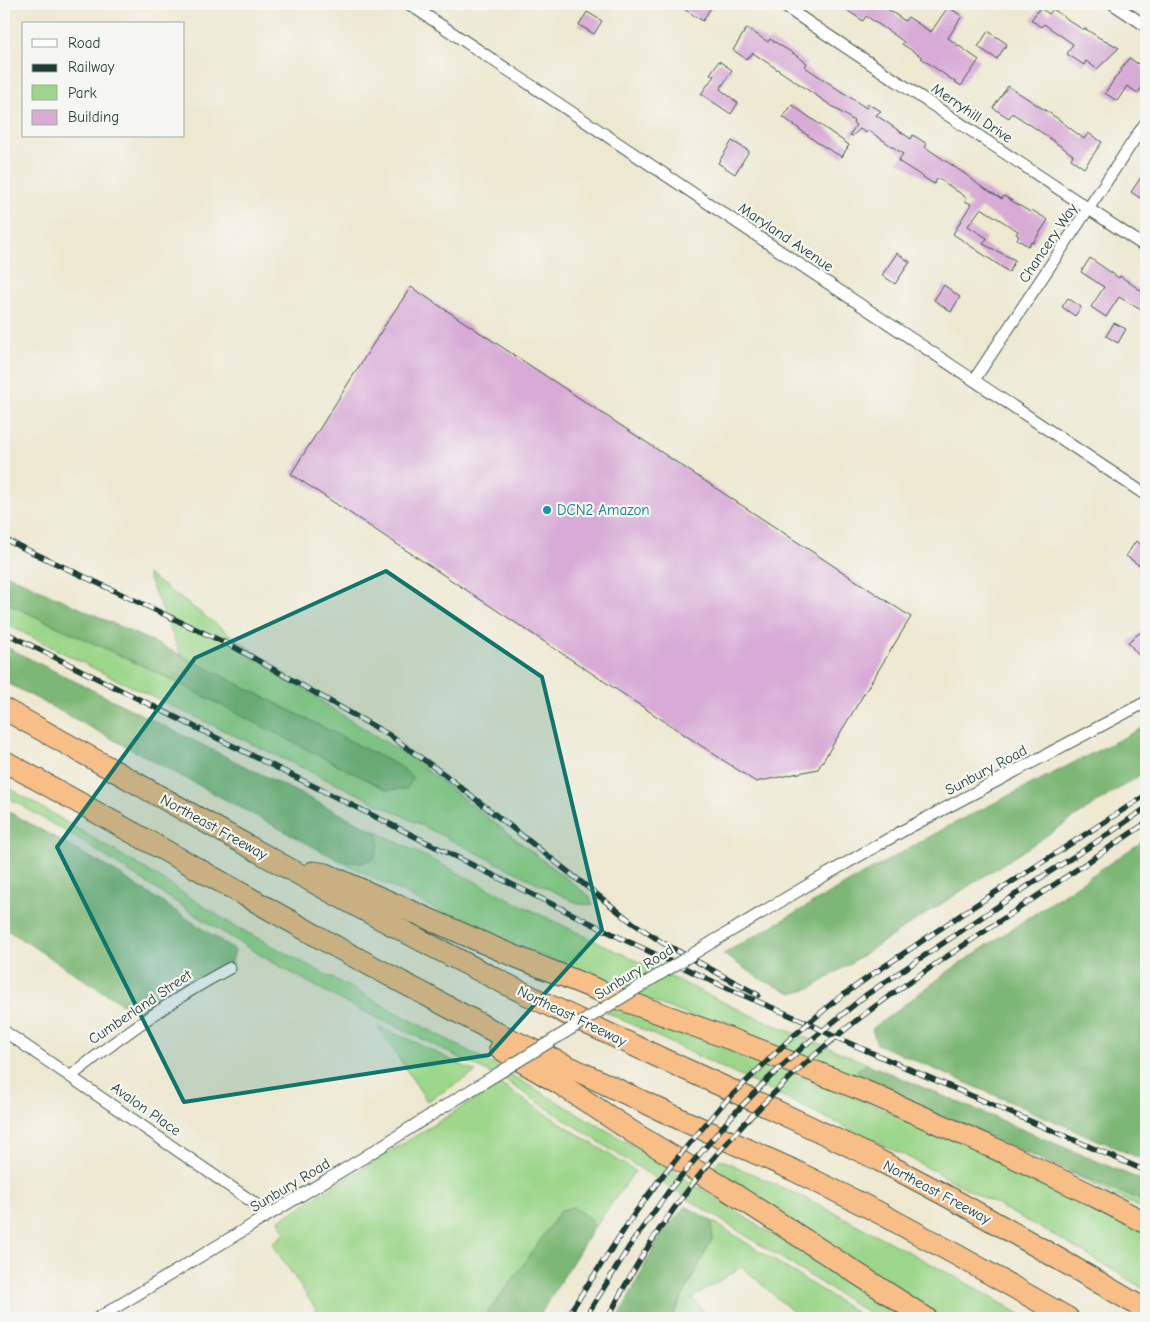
<svg xmlns="http://www.w3.org/2000/svg" width="1150" height="1322" viewBox="0 0 1150 1322" font-family="'Comic Neue',sans-serif">
	<style>
		.green { fill: #9cd68a; stroke: #5e8a5f }
		.forest { fill: #7db776; stroke: #4e7a55 }
		.building { fill: #d7abd6 }
		.lines { fill: none; stroke-linecap: round; stroke-linejoin: round }
		.minor-casing { stroke: #3e574b; stroke-width: 13 }
		.motorway-casing { stroke: #3e574b; stroke-width: 23 }
		.minor { stroke: #fff; stroke-width: 11 }
		.motorway { stroke: #f7be87; stroke-width: 21 }
		.rail-casing { stroke: #1f3d34; stroke-width: 5.5 }
		.rail { stroke: #f6f6f2; stroke-width: 4; stroke-dasharray: 11; stroke-linecap: butt }
		.minor-bridge-casing { stroke: #3e574b; stroke-width: 13; stroke-linecap: butt }
		.minor-bridge { stroke: #fff; stroke-width: 11 }
		.marked { fill: #0f766e; fill-opacity: 0.2; stroke: #0f766e; stroke-width: 4; stroke-linejoin: round }
		.culture-dot { fill: #0f9aa8; stroke: #f6f6f2; stroke-width: 2 }
		.labels { text-anchor: middle; stroke-width: 4.5; stroke-linejoin: round; paint-order: stroke }
		.street-label { font-size: 15px; fill: #1f3d34; stroke: #f6f6f2 }
		.culture-label { font-size: 15px; fill: #0d838f; stroke: #f6f6f2; text-anchor: start }
	</style>
	<rect width="100%" height="100%" fill="#f6f6f2"/>
	<filter id="ink" filterUnits="userSpaceOnUse"><feTurbulence type="fractalNoise" baseFrequency=".02" numOctaves="2"/><feDisplacementMap in="SourceGraphic" scale="10" xChannelSelector="R" yChannelSelector="G"/><feConvolveMatrix kernelMatrix="1 2 1 2 8 2 1 2 1" color-interpolation-filters="sRGB"/></filter>
	<filter id="wash" filterUnits="userSpaceOnUse"><feTurbulence type="fractalNoise" baseFrequency=".0096" numOctaves="4" result="noise"/><feDisplacementMap in="SourceGraphic" scale="20" xChannelSelector="R" yChannelSelector="G"/><feGaussianBlur stdDeviation="1.12" result="paint"/><feColorMatrix in="noise" values="0 0 0 0 0 0 0 0 0 0 0 0 0 0 0 0 0 1.4 0 .05"/><feComposite in="paint" operator="in"/></filter>
	<g filter="url(#wash)">
		<rect width="100%" height="100%" fill="#eee8d0"/>
		<g class="green">
			<path d="M147,574l184,134 80,50 178,138 4,9 -14,-1 -192,-96 -282,-134 -101,-51v-21l154,71 229,117 16,-22 -222,-113z"/>
			<path d="M4,785l143,85 86,55 247,132 152,88 271,173h-27l-262,-166 -71,-47 -36,-23 -93,-47 -68,-32 -74,-41 -56,-34 -122,-79 -90,-54z"/>
			<path d="M377,832l166,84 201,96 124,52 -11,6 4,11 -218,-83 -100,-42 -104,-45 -99,-50 22,2 17,-19z"/>
			<path d="M610,1004c104,39 208,78 311,121 76,33 151,70 225,108v57l-89,-53 -153,-82 -298,-143z"/>
			<path d="M378,1027l28,11 70,34 -49,29z"/>
			<path d="M500,1084l135,87 -42,58 -1,-9 -19,-13 -90,111h-161l-50,-74 13,-11 -6,-13z"/>
			<path d="M720,1159l98,45 145,77 64,37h-87l-231,-145z"/>
			<path d="M1067,1171l79,31v9z"/>
			<path d="M712,1221l153,97h-65l-58,-51 -50,31 14,16 -4,4h-30l40,-79z"/>
		</g>
		<g class="forest">
			<path d="M4,573l177,82 222,113 10,10 -6,11 -20,1 -229,-117 -154,-71z"/>
			<path d="M4,646l373,186 2,12 -5,14 -12,5 -22,-2 -336,-180z"/>
			<path d="M1146,726v45l-334,217 -20,5 -28,-12 -41,-27 222,-126z"/>
			<path d="M4,809l112,63 119,78 -3,13 -83,53 -13,-3 -132,-85z"/>
			<path d="M1146,839v322l-269,-117 -5,-15 77,-58z"/>
			<path d="M868,1064l278,118v20l-79,-31 -206,-90 -4,-11z"/>
			<path d="M685,1206l27,15v18l-41,79h-53l41,-80z"/>
			<path d="M573,1207l19,13 1,9 -55,89h-55l25,-32 53,-76z"/>
		</g>
		<g id="blocks">
			<g class="building">
				<path d="M676,4h37l-10,17z"/>
				<path d="M838,4h42l25,17 3,-4 23,15 17,-25 14,9 -14,22 31,22 -18,26 -40,-28 1,-1 -20,-13 2,-2 -8,-6 -30,-20 -3,5z"/>
				<path d="M1040,8l9,6 4,-5 30,21 1,-2 22,14 1,-1 12,7 -22,21 -11,-8 -2,4 -17,-11 6,-10 -29,-20 -3,3 -10,-7z"/>
				<path d="M587,12l15,9 -8,13 -15,-9z"/>
				<path d="M747,28l21,14 2,-3 24,15 13,9 -2,4 61,41 2,-4 13,7 -5,4 35,24 2,-4 14,9 -2,3 40,27 14,11 23,14 2,-3 26,16 2,-2 16,10 -15,23 -2,-1 -3,4 -11,-7 2,-3 -3,-2 2,-3 -37,-23 -13,18 19,12 -4,6 32,16 -6,12 -56,-38 18,-30 -6,-3 2,-3 -29,-20 -4,6 -36,-23 5,-7 -35,-24 -2,3 -6,-4 -8,7 -2,-1 6,-10 -3,-2 1,-2 -101,-68 -7,6 -13,-9z"/>
				<path d="M988,31l19,13 -10,15 -19,-12z"/>
				<path d="M1129,58l17,11v12l-8,12 -11,-7 -10,15 -12,-8z"/>
				<path d="M719,61l13,9 -12,19 18,14 -7,11 -30,-20 13,-18 -4,-2z"/>
				<path d="M1008,86l49,32 27,21 4,-6 14,9 -18,26 -13,-9 2,-4 -35,-25 -26,-17 -3,5 -16,-10z"/>
				<path d="M792,105l57,40 -7,12 -24,-14 -35,-26z"/>
				<path d="M732,141l17,10 -14,23 -17,-11z"/>
				<path d="M1146,170v32l-15,-10z"/>
				<path d="M897,253l13,9 -15,22 -13,-9z"/>
				<path d="M1090,258l29,20 1,-2 26,18v19l-27,-16 -13,20 -15,-10 13,-20 -23,-15z"/>
				<path d="M944,285l16,12 -9,15 -17,-12z"/>
				<path d="M411,287l500,330 -93,152 -62,13 -465,-308 96,-152z"/>
				<path d="M1068,298l13,9 -6,9 -13,-9z"/>
				<path d="M1114,323l12,6 -8,14 -12,-7z"/>
				<path d="M1136,541l10,7v22l-20,-14z"/>
				<path d="M1146,628v23l-7,5 -11,-14z"/>
			</g>
		</g>
	</g>
	<g filter="url(#ink)">
		<use href="#blocks" fill-opacity="0" stroke="#3e574b" stroke-width="1"/>
		<g class="lines">
			<g class="minor-casing">
				<g id="minor">
					<path d="M409,4l737,491"/>
					<path d="M781,4l365,243"/>
					<path d="M1113,4l33,22"/>
					<path d="M974,380l172,-258"/>
					<path d="M714,941l94,-56 98,-56 240,-127"/>
					<path d="M4,1031l266,183"/>
					<path d="M71,1076c50,-40 102,-78 159,-108"/>
					<path d="M98,1318l265,-160 74,-47"/>
				</g>
			</g>
			<g class="motorway-casing">
				<g id="motorway">
					<path d="M4,709c168,93 334,191 506,277 124,63 252,115 376,178 88,45 175,96 260,146"/>
					<path d="M4,761l178,99 158,89 157,84 183,86 113,51 83,41 79,43 113,64"/>
					<path d="M313,872l13,2 176,77 118,48 119,43 128,50 140,62 85,41 54,28"/>
					<path d="M500,1049l60,35 74,49 89,54 203,131"/>
				</g>
			</g>
			<use href="#minor" class="minor"/>
			<use href="#motorway" class="motorway"/>
			<g class="rail-casing">
				<g id="rail">
					<path d="M4,539l232,109 153,87 56,40 188,148 30,20 95,52"/>
					<path d="M4,632l446,222 175,86 104,49 79,34 27,14 311,134"/>
					<path d="M566,1318l69,-105 28,-38 58,-69 70,-68 45,-38 37,-26 92,-62 181,-117"/>
					<path d="M585,1318l46,-74 40,-56 60,-71 38,-39 35,-32 62,-51 171,-115 58,-37 51,-35"/>
					<path d="M608,1318c52,-106 126,-193 215,-270 48,-42 101,-76 153,-111 57,-38 114,-76 170,-114"/>
				</g>
			</g>
			<use href="#rail" class="rail"/>
			<g class="minor-bridge-casing">
				<path id="minor-bridge" d="M437,1111l277,-170"/>
			</g>
			<use href="#minor-bridge" class="minor-bridge"/>
		</g>
	</g>
	<path class="marked" d="M386,571l156,106 60,253 -113,125 -305,47 -127,-255 138,-189z"/>
	<circle class="culture-dot" cx="547" cy="510" r="5"/>
	<g class="labels">
		<g class="street-label">
			<text transform="translate(972 113) rotate(34)" y="5">Merryhill Drive</text>
			<text transform="translate(786 237) rotate(34)" y="5">Maryland Avenue</text>
			<text transform="translate(1048 243) rotate(-56)" y="5">Chancery Way</text>
			<text transform="translate(986 770) rotate(-28)" y="5">Sunbury Road</text>
			<text transform="translate(214 827) rotate(29)" y="5">Northeast Freeway</text>
			<text transform="translate(634 972) rotate(-32)" y="5">Sunbury Road</text>
			<text transform="translate(140 1007) rotate(-34)" y="5">Cumberland Street</text>
			<text transform="translate(572 1016) rotate(26)" y="5">Northeast Freeway</text>
			<text transform="translate(146 1109) rotate(35)" y="5">Avalon Place</text>
			<text transform="translate(290 1185) rotate(-31)" y="5">Sunbury Road</text>
			<text transform="translate(937 1192) rotate(28)" y="5">Northeast Freeway</text>
		</g>
		<g class="culture-label">
			<text x="557" y="515">DCN2 Amazon</text>
		</g>
	</g>
	<rect width="1150" height="1322" fill="none" stroke="#f6f6f2" stroke-width="20"/>
	<rect x="22" y="22" width="162" height="115" fill="#f6f6f2" stroke="#a0aca6"/>
	<rect x="32" y="39" width="25" height="8" fill="#ffffff" stroke="#a0aca6"/>
	<text x="68" y="48" font-size="15" fill="#1f3d34">Road</text>
	<rect x="32" y="64" width="25" height="8" fill="#1f3d34" stroke="#a0aca6"/>
	<text x="68" y="72" font-size="15" fill="#1f3d34">Railway</text>
	<rect x="32" y="85" width="25" height="15" fill="#9cd68a" stroke="#a0aca6"/>
	<text x="68" y="98" font-size="15" fill="#1f3d34">Park</text>
	<rect x="32" y="110" width="25" height="15" fill="#d7abd6" stroke="#a0aca6"/>
	<text x="68" y="122" font-size="15" fill="#1f3d34">Building</text>
</svg>
